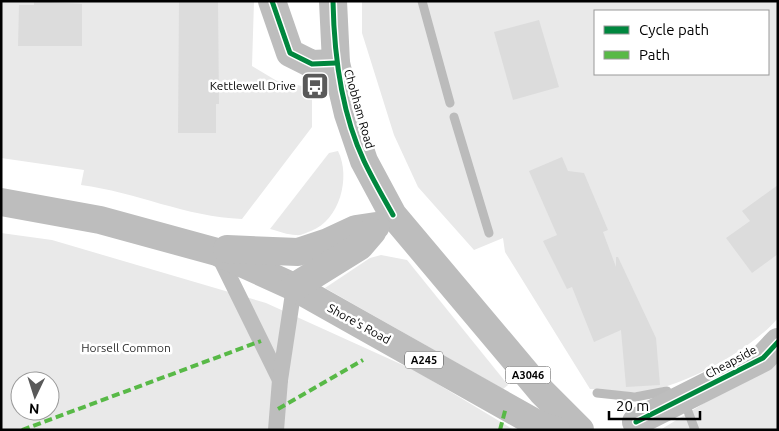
<svg xmlns="http://www.w3.org/2000/svg" width="779" height="431" viewBox="0 0 779 431" font-family="Ubuntu,sans-serif">
	<style>
		.green { fill: #e9e9e9; fill-rule: evenodd }
		.lines { fill: none; stroke-linecap: round; stroke-linejoin: round }
		.stream { stroke: #bbb; stroke-width: 9 }
		.building { fill: #dcdcdc }
		.lane { stroke: #bdbdbd; stroke-width: 16 }
		.street { stroke: #bdbdbd; stroke-width: 28 }
		.primary { stroke: #bdbdbd; stroke-width: 28 }
		.quiet { stroke: #58b947; stroke-width: 4; stroke-dasharray: 8 4; stroke-linecap: butt }
		.cycleway-casing { stroke: #fff; stroke-width: 8 }
		.cycleway { stroke: #00873e; stroke-width: 5 }
		.labels { text-anchor: middle; stroke-width: 5; stroke-linejoin: round; paint-order: stroke }
		.shield { fill: #fff; stroke: #4c4c4c; stroke-width: 1 }
		.shield-label { font-size: 11px; font-weight: bold; fill: #000 }
		.poi-label { font-size: 12px; fill: #000; stroke: #fff; text-anchor: end }
		.street-label { font-size: 12px; fill: #000; stroke: #fff }
		.park-label { font-size: 12px; fill: #2e2e2e; stroke: #fff }
	</style>
	<rect width="100%" height="100%" fill="#fff"/>
	<g class="green">
		<path d="M1,1h253l-2,65 25,15 35,7v39l-70,92c-56,-2 -106,-27 -161,-34l3,-15 -83,-12z"/>
		<path d="M362,1h416v317c-27,32 -90,66 -130,73 -18,3 -40,-1 -58,-2l-85,-137 -2,-14 -29,12 -56,-63 -24,-52 -32,-102zM595,11h173v63h-173z"/>
		<path d="M338,151c13,26 2,69 -27,80 -4,1 -10,5 -15,4 -8,0 -18,-4 -26,-6l59,-76z"/>
		<path d="M1,233l51,7 214,63 150,68 98,59h-513zM20,381h30v30h-30z"/>
		<path d="M381,255l26,5 101,125 -5,4 -178,-101 45,-30z"/>
		<path d="M778,350v80h-118l97,-59z"/>
	</g>
	<g class="lines">
		<g class="stream">
			<path d="M422,1l28,102"/>
			<path d="M454,117l35,116"/>
			<path d="M597,393l38,4 32,-6"/>
			<path d="M686,406l9,24"/>
		</g>
	</g>
	<g class="building">
		<path d="M34,1l48,3v42h-64l1,-41h15z"/>
		<path d="M179,1h39l1,103h-3v29h-38z"/>
		<path d="M539,20l20,67 -46,13 -19,-68z"/>
		<path d="M562,157l6,14 16,2 24,57 -5,2 13,35v-10h2l38,81 4,47 -34,2 -5,-57 -27,12 -22,-55 -5,2 -24,-48 14,-6 -28,-64z"/>
		<path d="M778,185v69l-26,19 -26,-35 24,-17 -8,-10z"/>
	</g>
	<g class="lines">
		<g class="lane">
			<path d="M217,252l63,128"/>
			<path d="M276,430l4,-50 14,-93"/>
		</g>
		<g class="street">
			<path d="M272,1l18,52 22,11 24,-1"/>
			<path d="M636,422l127,-64 15,-16"/>
		</g>
		<g class="primary">
			<path d="M333,1l3,62 12,51 16,47 29,54 149,177 38,38"/>
			<path d="M1,202l99,18 117,32 77,35 245,138 17,5"/>
			<path d="M227,249l71,3 30,-10 28,-13 20,-3"/>
			<path d="M294,287l66,-41 12,-14"/>
		</g>
		<g class="quiet">
			<path d="M278,409l85,-49"/>
			<path d="M22,430l239,-89"/>
			<path d="M500,430l6,-23"/>
		</g>
		<g class="cycleway-casing">
			<g id="cycleway">
				<path d="M272,1l18,52 22,11 24,-1"/>
				<path d="M333,1c1,54 8,111 31,160 9,19 19,36 29,54"/>
				<path d="M636,422l127,-64 15,-16"/>
			</g>
		</g>
		<use href="#cycleway" class="cycleway"/>
	</g>
	<defs>
		<g id="bus-square" transform="scale(1.4375)"><rect x="-9" y="-9" width="18" height="18" rx="4" fill="#595959" stroke="#fff"/><path d="M-5-6H5V4H4V6H2V4H-2V6H-4V4H-5ZM-3.5-4V0h7V-4ZM-3.5 1.2v1.5H-2V1.2ZM2 1.2v1.5H3.5V1.2Z" fill="#fff"/></g>
	</defs>
	<g fill-rule="evenodd">
		<use href="#bus-square" x="315" y="86"/>
	</g>
	<g class="labels">
		<g class="shield">
			<rect x="405" y="351.5" width="38" height="17" rx="4"/>
			<rect x="505.5" y="366.5" width="45" height="17" rx="4"/>
		</g>
		<g class="shield-label">
			<text x="424" y="364">A245</text>
			<text x="528" y="379">A3046</text>
		</g>
		<g class="poi-label">
			<text x="296" y="90">Kettlewell Drive</text>
		</g>
		<g class="street-label">
			<text transform="translate(359 109) rotate(74)" y="4">Chobham Road</text>
			<text transform="translate(359 324) rotate(29)" y="4">Shore's Road</text>
			<text transform="translate(731 362) rotate(-28)" y="4">Cheapside</text>
		</g>
		<g class="park-label">
			<text x="126" y="352">Horsell Common</text>
		</g>
	</g>
	<rect width="779" height="431" fill="none" stroke="#000000" stroke-width="5"/>
	<rect x="594" y="10" width="175" height="65" fill="#ffffff" stroke="#999999"/>
	<rect x="604" y="26" width="25" height="8" fill="#00873e" stroke="#999999"/>
	<text x="639" y="35" font-size="15" fill="#000000">Cycle path</text>
	<rect x="604" y="51" width="25" height="8" fill="#58b947" stroke="#999999"/>
	<text x="639" y="60" font-size="15" fill="#000000">Path</text>
	<g transform="translate(35 396) rotate(184)"><circle r="24" fill="#ffffff" stroke="#999999"/>
	<path d="M0-4L9 19L0 12L-9 19Z" fill="#595959"/>
	<text y="-8" font-size="14" font-weight="bold" text-anchor="middle" fill="#000000">N</text>
	</g>
	<path d="M609 411v8h91v-8" fill="none" stroke="#000000" stroke-width="2.5"/>
	<text x="616" y="411" font-size="15" fill="#000000" stroke="#ffffff" stroke-width="4" paint-order="stroke">20 m</text>
</svg>
